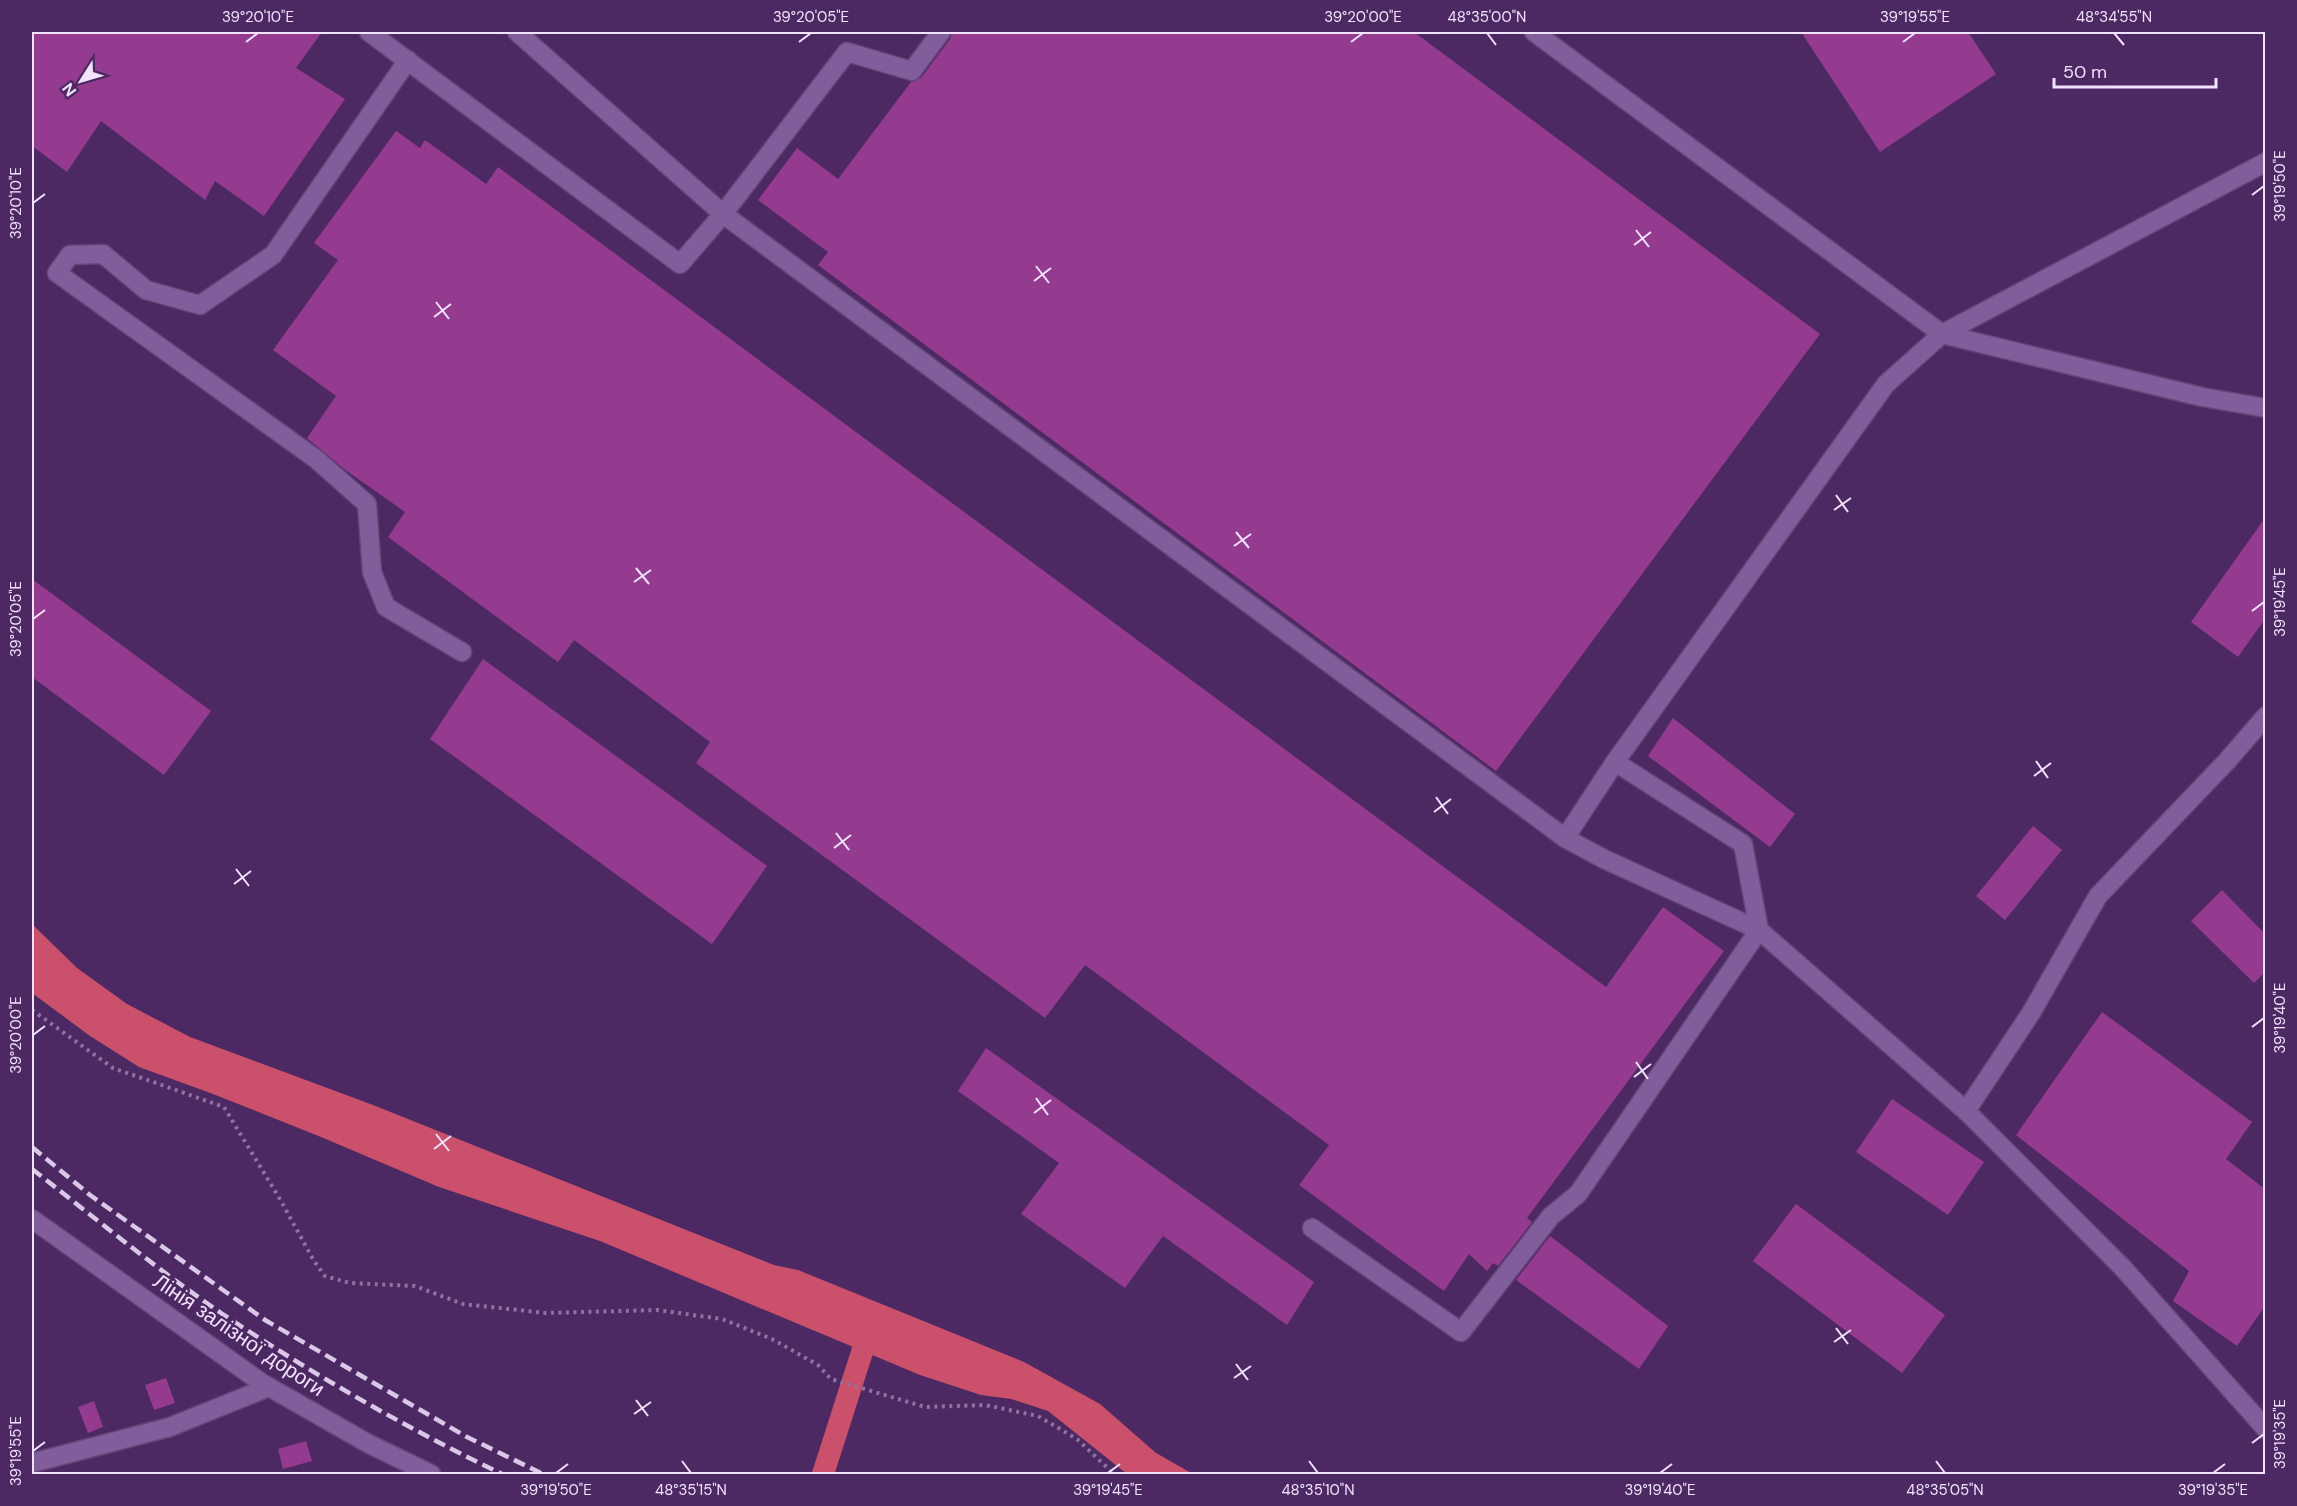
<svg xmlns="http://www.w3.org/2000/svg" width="2297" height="1506" viewBox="0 0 2297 1506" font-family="'DM Sans',sans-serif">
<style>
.water{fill:#cb506b}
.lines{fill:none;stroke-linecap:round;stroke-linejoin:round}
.canal{stroke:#cb506b;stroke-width:22}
.building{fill:#943b8f}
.minor-casing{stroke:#634576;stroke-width:21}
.path{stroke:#8e73a0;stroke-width:4;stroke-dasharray:3 4.5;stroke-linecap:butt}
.minor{stroke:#815e9b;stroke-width:18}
.rail{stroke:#dac8e8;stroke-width:4.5;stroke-dasharray:12 6;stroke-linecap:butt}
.ticks{fill:none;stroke:#f1e2fe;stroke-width:2}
.labels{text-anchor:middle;stroke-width:4.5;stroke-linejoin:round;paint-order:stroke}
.street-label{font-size:21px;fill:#f1e2fe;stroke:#4c2962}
.neatline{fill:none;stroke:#f1e2fe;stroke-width:2}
.ticks-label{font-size:15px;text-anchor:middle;fill:#f1e2fe}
</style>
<rect width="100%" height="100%" fill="#4c2962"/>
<path class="water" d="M32,924L77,968L127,1004L190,1037L373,1105L774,1265L798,1270L1024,1362L1100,1404L1156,1453L1193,1474H1127L1048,1411L1011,1399L981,1395L920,1375L600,1241L439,1187L321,1137L213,1094L139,1067L90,1036L32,993Z"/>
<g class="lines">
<path class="canal" d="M823,1474L872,1321"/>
</g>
<g class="building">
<path d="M32,32H322L296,68L345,99L264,216L215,181L205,200L101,121L67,172L32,146Z"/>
<path d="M952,32H1414L1820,334L1496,771L818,265L828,252L758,200L797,148L838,179L911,82L921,78L950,39Z"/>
<path d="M1801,32H1968L1996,74L1880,152Z"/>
<path d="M396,131L420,148L425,140L486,184L498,167L1606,987L1663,907L1724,951L1527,1218L1532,1222L1498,1266L1493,1263L1487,1271L1469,1254L1444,1291L1299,1185L1329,1145L1085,965L1045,1018L696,763L710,742L574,640L558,662L388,537L405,512L344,469L307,438L336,396L273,350L338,260L314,243Z"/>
<path d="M2265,518V619L2238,657L2191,622Z"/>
<path d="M32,579L211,711L164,775L32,677Z"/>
<path d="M483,659L767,866L712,944L430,739Z"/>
<path d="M1673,718L1795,814L1770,847L1648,756Z"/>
<path d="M2033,826L2062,850L2005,920L1976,896Z"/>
<path d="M2222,890L2265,934V972L2254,983L2191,921Z"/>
<path d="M2102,1012L2252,1122L2226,1159L2265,1189V1306L2237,1346L2173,1301L2189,1271L2016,1135Z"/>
<path d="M986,1048L1314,1282L1287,1325L1163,1236L1125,1288L1021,1214L1059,1163L958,1091Z"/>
<path d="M1892,1099L1984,1162L1948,1215L1856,1152Z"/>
<path d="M1796,1204L1945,1315L1902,1373L1753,1261Z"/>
<path d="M1550,1236L1668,1326L1639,1369L1516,1280Z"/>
<path d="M166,1378L175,1403L154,1410L145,1385Z"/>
<path d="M94,1401L103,1427L88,1433L78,1407Z"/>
<path d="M306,1441L312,1461L283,1469L278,1449Z"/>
</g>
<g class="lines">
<g class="minor-casing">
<g id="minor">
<path d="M369,32L680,264L723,214L847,52L912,71L941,32"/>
<path d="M517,32L723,214L1565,838L1604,859L1759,930L1966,1111L2031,1013L2098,896L2227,761L2266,716"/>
<path d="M1534,32L1942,334L2266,162"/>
<path d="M408,60L273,255L200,305L146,290L103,254L70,255L57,273L316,459L367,504L372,572L386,607L462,652"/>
<path d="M1565,838L1615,762L1886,384L1942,334L2202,397L2266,408"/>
<path d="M1966,1111L2123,1268L2266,1429"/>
<path d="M32,1219L262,1383L369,1444L431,1474"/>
<path d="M1312,1228L1461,1332L1551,1216L1578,1194L1759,930L1743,844L1615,762"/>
<path d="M32,1463L170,1427L269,1387"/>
</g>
</g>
<path class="path" d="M32,1010L113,1068L224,1107L281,1201L314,1261L325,1276L350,1283L415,1286L463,1304L546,1313L657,1310L722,1319L772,1339L818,1365L831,1379L925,1407L985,1405L1038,1416L1077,1439L1114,1474"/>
<use href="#minor" class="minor"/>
<g class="rail">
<path d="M32,1147L90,1195L265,1320L467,1437L543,1474"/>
<path d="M32,1169C94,1217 155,1268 221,1313C311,1373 404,1427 502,1474"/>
</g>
</g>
<path class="ticks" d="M1487,33L1496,45M2114,33L2124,45M246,42L258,33M799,42L811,33M1351,42L1363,33M1903,42L1915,33M2252,195L2264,186M33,203L45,194M1636,230L1649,247M1634,245L1651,232M1036,266L1049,283M1034,281L1051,268M436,302L449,319M434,317L451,304M1836,495L1848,512M1834,510L1851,498M1236,532L1249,548M1234,546L1251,534M636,568L649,584M634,582L651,570M2252,611L2264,602M33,619L45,610M2036,761L2048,778M2034,776L2051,763M1436,797L1448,814M1434,812L1451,799M836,833L849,850M834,848L851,835M236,869L249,886M234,884L251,871M2252,1027L2264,1018M33,1035L45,1026M1636,1062L1648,1079M1634,1077L1651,1064M1036,1098L1048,1115M1034,1113L1051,1100M436,1134L449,1151M434,1149L451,1136M1836,1328L1848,1344M1834,1342L1851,1330M1236,1364L1248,1380M1234,1378L1251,1366M636,1400L648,1416M634,1414L651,1402M2252,1443L2264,1434M33,1451L45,1442M682,1461L691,1473M1309,1461L1318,1473M1936,1461L1945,1473M556,1473L568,1464M1108,1473L1120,1464M1660,1473L1672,1464M2213,1473L2225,1464"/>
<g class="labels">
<g class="street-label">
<text transform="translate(239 1335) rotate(34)" y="7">Лінія залізної дороги</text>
</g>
</g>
<rect width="2297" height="1506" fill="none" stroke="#4c2962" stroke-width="66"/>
<g transform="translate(81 81) rotate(233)" stroke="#4c2962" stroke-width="4.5" paint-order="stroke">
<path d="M0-4.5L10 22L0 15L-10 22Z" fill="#f1e2fe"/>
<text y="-9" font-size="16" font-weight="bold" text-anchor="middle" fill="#f1e2fe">N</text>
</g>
<path d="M2054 78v9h162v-9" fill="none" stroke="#f1e2fe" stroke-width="3"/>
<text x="2063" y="78" font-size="18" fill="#f1e2fe" stroke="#4c2962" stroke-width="4.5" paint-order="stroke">50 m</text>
<rect x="33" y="33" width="2231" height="1440" class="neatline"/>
<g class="ticks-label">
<text x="258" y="22">39°20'10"E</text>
<text x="811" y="22">39°20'05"E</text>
<text x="1363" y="22">39°20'00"E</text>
<text x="1487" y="22">48°35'00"N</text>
<text x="1915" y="22">39°19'55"E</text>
<text x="2114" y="22">48°34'55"N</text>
<text transform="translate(2280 186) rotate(-90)" y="5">39°19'50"E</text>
<text transform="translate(16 203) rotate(-90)" y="5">39°20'10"E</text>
<text transform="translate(2280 602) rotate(-90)" y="5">39°19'45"E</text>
<text transform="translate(16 619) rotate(-90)" y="5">39°20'05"E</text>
<text transform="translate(2280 1018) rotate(-90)" y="5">39°19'40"E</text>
<text transform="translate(16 1035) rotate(-90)" y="5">39°20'00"E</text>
<text transform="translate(2280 1434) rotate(-90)" y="5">39°19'35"E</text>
<text transform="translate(16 1451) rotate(-90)" y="5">39°19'55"E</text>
<text x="556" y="1495">39°19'50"E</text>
<text x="691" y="1495">48°35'15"N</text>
<text x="1108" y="1495">39°19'45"E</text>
<text x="1318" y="1495">48°35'10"N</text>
<text x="1660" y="1495">39°19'40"E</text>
<text x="1945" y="1495">48°35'05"N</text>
<text x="2213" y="1495">39°19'35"E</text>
</g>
</svg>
